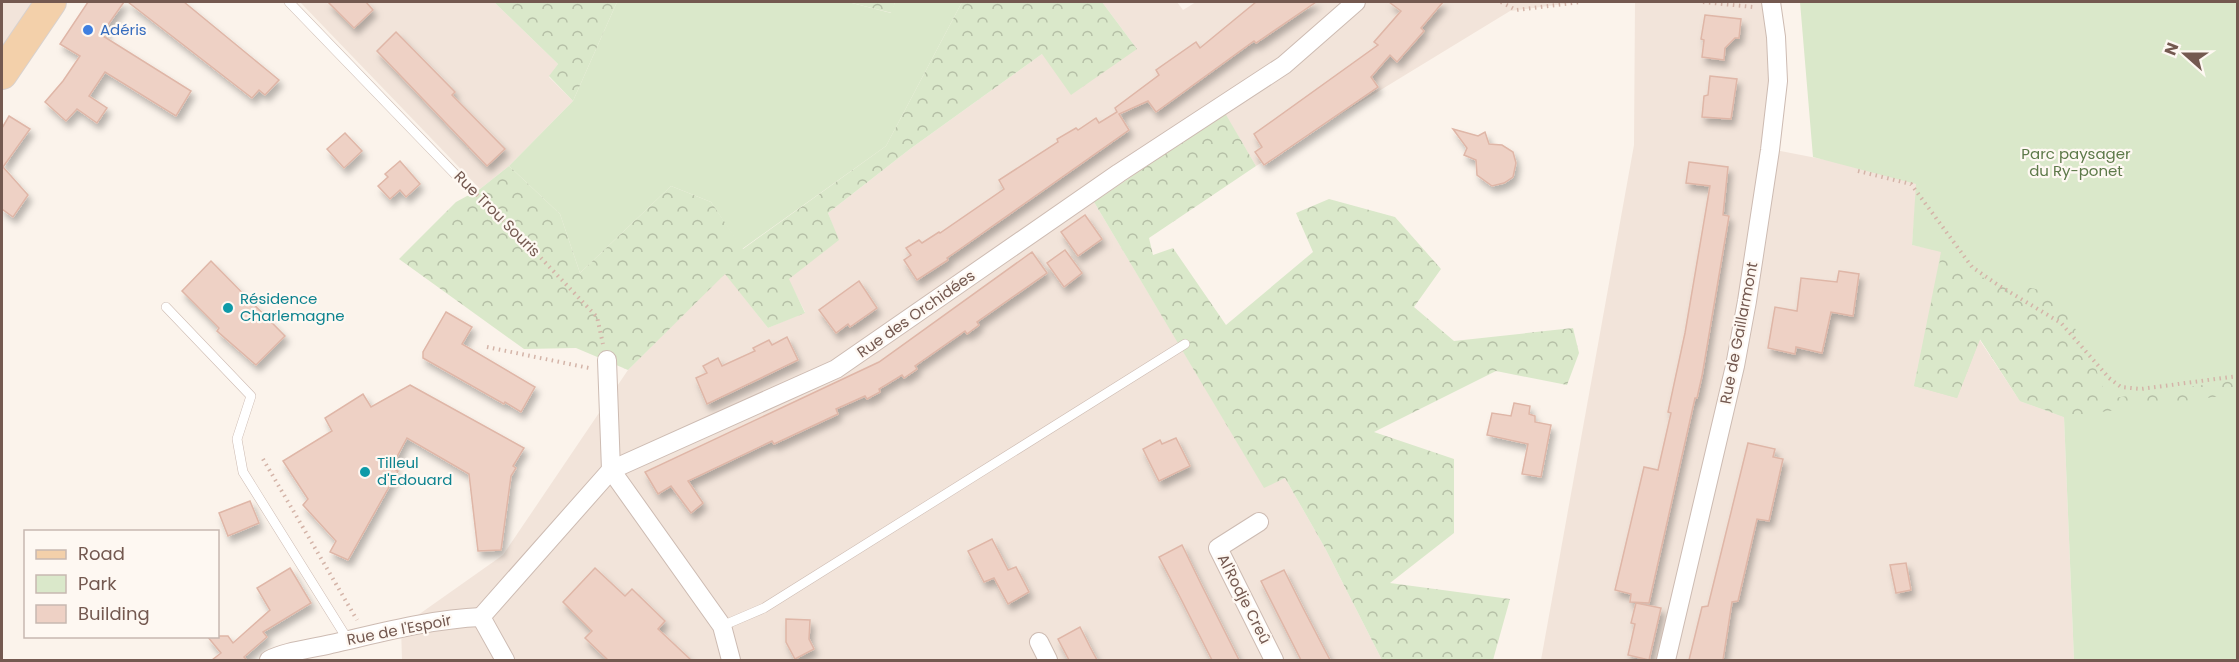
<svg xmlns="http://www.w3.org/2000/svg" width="2239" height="662" viewBox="0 0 2239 662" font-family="Poppins,sans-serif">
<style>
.residential{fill:#f2e4da}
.green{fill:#dae8ca}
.forest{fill:url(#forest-crowns)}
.building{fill:#eed1c5;stroke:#dfb6a7;stroke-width:1.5;filter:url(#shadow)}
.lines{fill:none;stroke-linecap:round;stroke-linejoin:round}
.service-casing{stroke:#cdbbb2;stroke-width:10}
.minor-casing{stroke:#cdbbb2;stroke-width:20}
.primary-casing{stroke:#d8d1ce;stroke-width:32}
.path{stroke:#d4b4a8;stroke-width:4;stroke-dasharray:1.5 4.5;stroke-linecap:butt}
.service{stroke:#fff;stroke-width:9}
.minor{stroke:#fff;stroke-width:18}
.primary{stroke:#f3d0aa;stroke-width:30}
.shop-dot{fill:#3f7fe0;stroke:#fef8f2;stroke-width:2}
.culture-dot{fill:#0f9aa8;stroke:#fef8f2;stroke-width:2}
.labels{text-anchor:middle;stroke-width:4.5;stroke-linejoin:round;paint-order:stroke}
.shop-label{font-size:15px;fill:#366cbe;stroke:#fef8f2;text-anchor:start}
.park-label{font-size:15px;fill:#5d7949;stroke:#fef8f2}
.street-label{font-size:15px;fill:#745950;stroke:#fef8f2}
.culture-label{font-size:15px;fill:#0d838f;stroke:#fef8f2;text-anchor:start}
</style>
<defs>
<pattern id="forest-crowns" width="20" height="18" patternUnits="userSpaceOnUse" patternTransform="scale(1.5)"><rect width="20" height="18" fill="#dae8ca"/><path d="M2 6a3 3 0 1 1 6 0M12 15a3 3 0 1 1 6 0" fill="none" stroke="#b5bfa6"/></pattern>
<filter id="shadow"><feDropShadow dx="3.5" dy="6" stdDeviation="3" flood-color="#0004"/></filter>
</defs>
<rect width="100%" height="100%" fill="#fbf3eb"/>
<g class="residential">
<path d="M2,2H45L2,63Z"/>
<path d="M300,2H494L558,64L549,77L573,101L509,166L480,189Z"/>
<path d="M1102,2H1177L1183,10L1196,2H1579L1510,11L1256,166L1225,114L1094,202L1264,487L1285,478L1325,548L1382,660H402L401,627L503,555L628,370L725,273L768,328L805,312L788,279L838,240L828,213L910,149L1042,54L1137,49Z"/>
<path d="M1635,2H1771L1770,149L1842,163L1917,184L1912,245L1942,251L1914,386L1979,339L2020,401L2064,417L2074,660H1541L1634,145Z"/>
</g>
<g class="green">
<path d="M617,2H848L891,13L895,2H962L886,146L742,249L711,202L671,186L580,273L560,214L509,166L573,101Z"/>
<path d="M1800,2H2237V660H2074L2064,417L2020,401L1980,339L1957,398L1914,386L1941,252L1912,245L1916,184L1813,157Z"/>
</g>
<g class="forest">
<path d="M494,2H617L573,101L549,76L558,64Z"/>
<path d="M848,2H895L892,13Z"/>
<path d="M962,2H1102L1137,49L1071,95L1042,54L910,149L828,213L839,240L789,279L805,313L768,328L725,274L628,370L576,348L524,349L399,259L456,202L480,189L509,166L560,214L580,273L671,186L711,202L743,249L886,146Z"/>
<path d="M1225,113L1256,166L1149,238L1153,255L1173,248L1226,325L1313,252L1296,213L1329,199L1395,217L1441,269L1414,307L1454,341L1573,328L1579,353L1567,385L1496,371L1374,432L1454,459V533L1390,583L1510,599L1493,660H1382L1325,548L1285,478L1264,488L1094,202Z"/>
<path d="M1942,251L1960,255L1971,275L2054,293L2091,355L2107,399L2237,380V394L2064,417L2020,401L1980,339L1957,398L1914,386Z"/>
</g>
<g class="building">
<path d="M88,2H124L105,29L107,31L103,36L191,91L176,116L105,72L89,96L107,108L97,123L77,109L66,121L45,102L63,81L80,56L60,44Z"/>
<path d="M128,2H184L279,80L265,95L259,90L252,98Z"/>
<path d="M328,2H366L373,10L354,28Z"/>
<path d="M1256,2H1316L1256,43L1254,41L1156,112L1148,101L1119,114L1129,130L960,249L947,258L948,260L917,280L904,260L911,255L906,248L919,240L922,243L939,232L940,233L1004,189L999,180L1058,142L1057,139L1076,128L1078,130L1096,118L1099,123L1117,112L1115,108L1159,75L1156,70L1196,42L1200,48Z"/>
<path d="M1389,2H1443L1421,28L1424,31L1397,62L1390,55L1371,77L1378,87L1264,165L1255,152L1262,147L1254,134L1378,45L1374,42L1401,11Z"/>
<path d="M1705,15L1741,19L1739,38H1735L1725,48L1724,60L1702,57L1704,40L1701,39Z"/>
<path d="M396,32L455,92L452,95L505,149L487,166L377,51Z"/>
<path d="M1710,76L1737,79L1731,119L1702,117L1704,96L1708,95Z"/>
<path d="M9,116L30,129L3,167L28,195L13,217L2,209V128Z"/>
<path d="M1453,129L1478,136L1485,132L1489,144L1502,145L1513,152L1516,163L1513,177L1504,183L1492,186L1477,175L1476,160L1464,155L1467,148Z"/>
<path d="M345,133L362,151L344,168L327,149Z"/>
<path d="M400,161L420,184L406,197L400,190L390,199L378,186L388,177L385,174Z"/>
<path d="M1689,162L1728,167L1723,215L1729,216L1702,376L1697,398H1695L1649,603L1630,602L1631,594L1615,590L1644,467L1658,470L1671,413L1668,412L1685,333L1710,186L1686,183Z"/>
<path d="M1085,215L1102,239L1078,256L1061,232Z"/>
<path d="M1065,250L1082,273L1064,287L1047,263Z"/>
<path d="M1032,252L1047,273L977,322L979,325L967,334L965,331L915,366L917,369L904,378L902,375L879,389L880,392L867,399L865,396L836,409L838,414L774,444L772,441L688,481L703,503L691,513L671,486L658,494L645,472L879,362Z"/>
<path d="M211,261L285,336L256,365L217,331L219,328L182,291Z"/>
<path d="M1839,271L1859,274L1853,316L1831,312L1822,353L1796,347L1795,354L1768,348L1775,307L1797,311L1801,278L1837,282Z"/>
<path d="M859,281L877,308L850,327L848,324L836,333L819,310Z"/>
<path d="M446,312L472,327L462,344L535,387L521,412L505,402L504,404L423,358V352Z"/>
<path d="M787,337L798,360L707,404L696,378L707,373L703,366L718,358L722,366L755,351L753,348L769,340L772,345Z"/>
<path d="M410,385L524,448L513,466L516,468L511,476L501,550L478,551L469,474L407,438L391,468L398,471L348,560L330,552L336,541L303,505L308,499L283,461L332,431L325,418L363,394L371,407Z"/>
<path d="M1514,403L1530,406L1529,414L1535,416V422L1551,425L1541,477L1522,474L1528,444L1487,435L1492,413L1511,416Z"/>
<path d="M1176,438L1190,466L1159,481L1143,449L1160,440L1162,444Z"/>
<path d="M1748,443L1775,449L1773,457L1783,459L1769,521L1757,519L1738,601L1732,602L1723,660H1689L1702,607L1708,606Z"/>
<path d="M250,501L259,523L228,536L219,513Z"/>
<path d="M992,539L1008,570L1016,567L1029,592L1008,604L994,578L984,582L968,551Z"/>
<path d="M1182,545L1201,584L1239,660H1212L1179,595L1159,557Z"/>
<path d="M1906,563L1911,590L1896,593L1890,565Z"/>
<path d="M290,568L311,603L263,632L267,637L244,657L247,660H212L221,653L207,636H228L233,643L270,610L257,588Z"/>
<path d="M595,568L625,596L632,589L665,621L658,629L691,660H608L585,638L592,631L563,602Z"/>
<path d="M1284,570L1303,608L1330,660H1301L1261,581Z"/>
<path d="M1636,603L1661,608L1649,660L1628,655L1635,624L1631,623Z"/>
<path d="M786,619L810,620L809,639L814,649L795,659L786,642Z"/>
<path d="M1080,627L1090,647L1097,660H1069L1058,639Z"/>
</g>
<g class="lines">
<g class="service-casing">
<g id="service">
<path d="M289,2L455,174"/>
<path d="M166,307L251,396L237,439L243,472L348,640"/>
<path d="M722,626L764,608L1185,344"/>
</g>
</g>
<g class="minor-casing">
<g id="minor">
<path d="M607,360L611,470L722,626L731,660"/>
<path d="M1259,522L1218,548L1274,660"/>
<path d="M481,617L611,470L836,369L1119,173L1284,65L1356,2"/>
<path d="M481,617L505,660"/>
<path d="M1039,642L1048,660"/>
<path d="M269,660C286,651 311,649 331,644C380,633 431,619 481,617"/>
<path d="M1666,660L1735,366L1747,301L1770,150L1778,81L1776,37L1771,2"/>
</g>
</g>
<g class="primary-casing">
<path id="primary" d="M2,74L51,2"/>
</g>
<g class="path">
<path d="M1501,2L1516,10L1581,2"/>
<path d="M1703,2L1753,7"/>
<path d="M1858,171L1911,184L1972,267L1998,285L2061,323L2109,378L2121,387L2141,389L2238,376"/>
<path d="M464,182L540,257L597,317L603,344"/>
<path d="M487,347L589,368"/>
<path d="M263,459L357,620"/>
</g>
<use href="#service" class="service"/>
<use href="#minor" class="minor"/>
<use href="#primary" class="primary"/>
</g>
<circle class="shop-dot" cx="88" cy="30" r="6"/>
<g class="culture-dot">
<circle cx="228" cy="308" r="6"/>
<circle cx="365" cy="472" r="6"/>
</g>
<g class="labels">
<g class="shop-label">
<text x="100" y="35">Adéris</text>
</g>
<g class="park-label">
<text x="2076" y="159">Parc paysager<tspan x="2076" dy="17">du Ry-ponet</tspan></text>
</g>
<g class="street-label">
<text transform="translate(497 214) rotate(45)" y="5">Rue Trou Souris</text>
<text transform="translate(916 314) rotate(-35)" y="5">Rue des Orchidées</text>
<text transform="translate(1739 333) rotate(-79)" y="5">Rue de Gaillarmont</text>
<text transform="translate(1244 599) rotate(63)" y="5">Al'Rodje Creû</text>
<text transform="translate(399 630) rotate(-11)" y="5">Rue de l'Espoir</text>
</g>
<g class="culture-label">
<text x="240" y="304">Résidence<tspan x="240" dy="17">Charlemagne</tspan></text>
<text x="377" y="468">Tilleul<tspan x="377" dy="17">d'Edouard</tspan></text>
</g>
</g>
<rect width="2239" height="662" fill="none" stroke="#745950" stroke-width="6"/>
<rect x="24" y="530" width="195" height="108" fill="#fef8f2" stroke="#c7b8b1" stroke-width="1.5"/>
<rect x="36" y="550" width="30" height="9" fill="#f3d0aa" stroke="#c7b8b1" stroke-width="1.5"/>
<text x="78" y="560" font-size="18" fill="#745950">Road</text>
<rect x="36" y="575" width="30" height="18" fill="#dae8ca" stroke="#c7b8b1" stroke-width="1.5"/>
<text x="78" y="590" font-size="18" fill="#745950">Park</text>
<rect x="36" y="605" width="30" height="18" fill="#eed1c5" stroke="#c7b8b1" stroke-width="1.5"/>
<text x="78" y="620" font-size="18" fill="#745950">Building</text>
<g transform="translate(2185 54) rotate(291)" stroke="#fef8f2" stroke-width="4.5" paint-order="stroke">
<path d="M0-4.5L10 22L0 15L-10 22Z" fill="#745950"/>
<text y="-9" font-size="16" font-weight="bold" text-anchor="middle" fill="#745950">N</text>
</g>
</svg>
